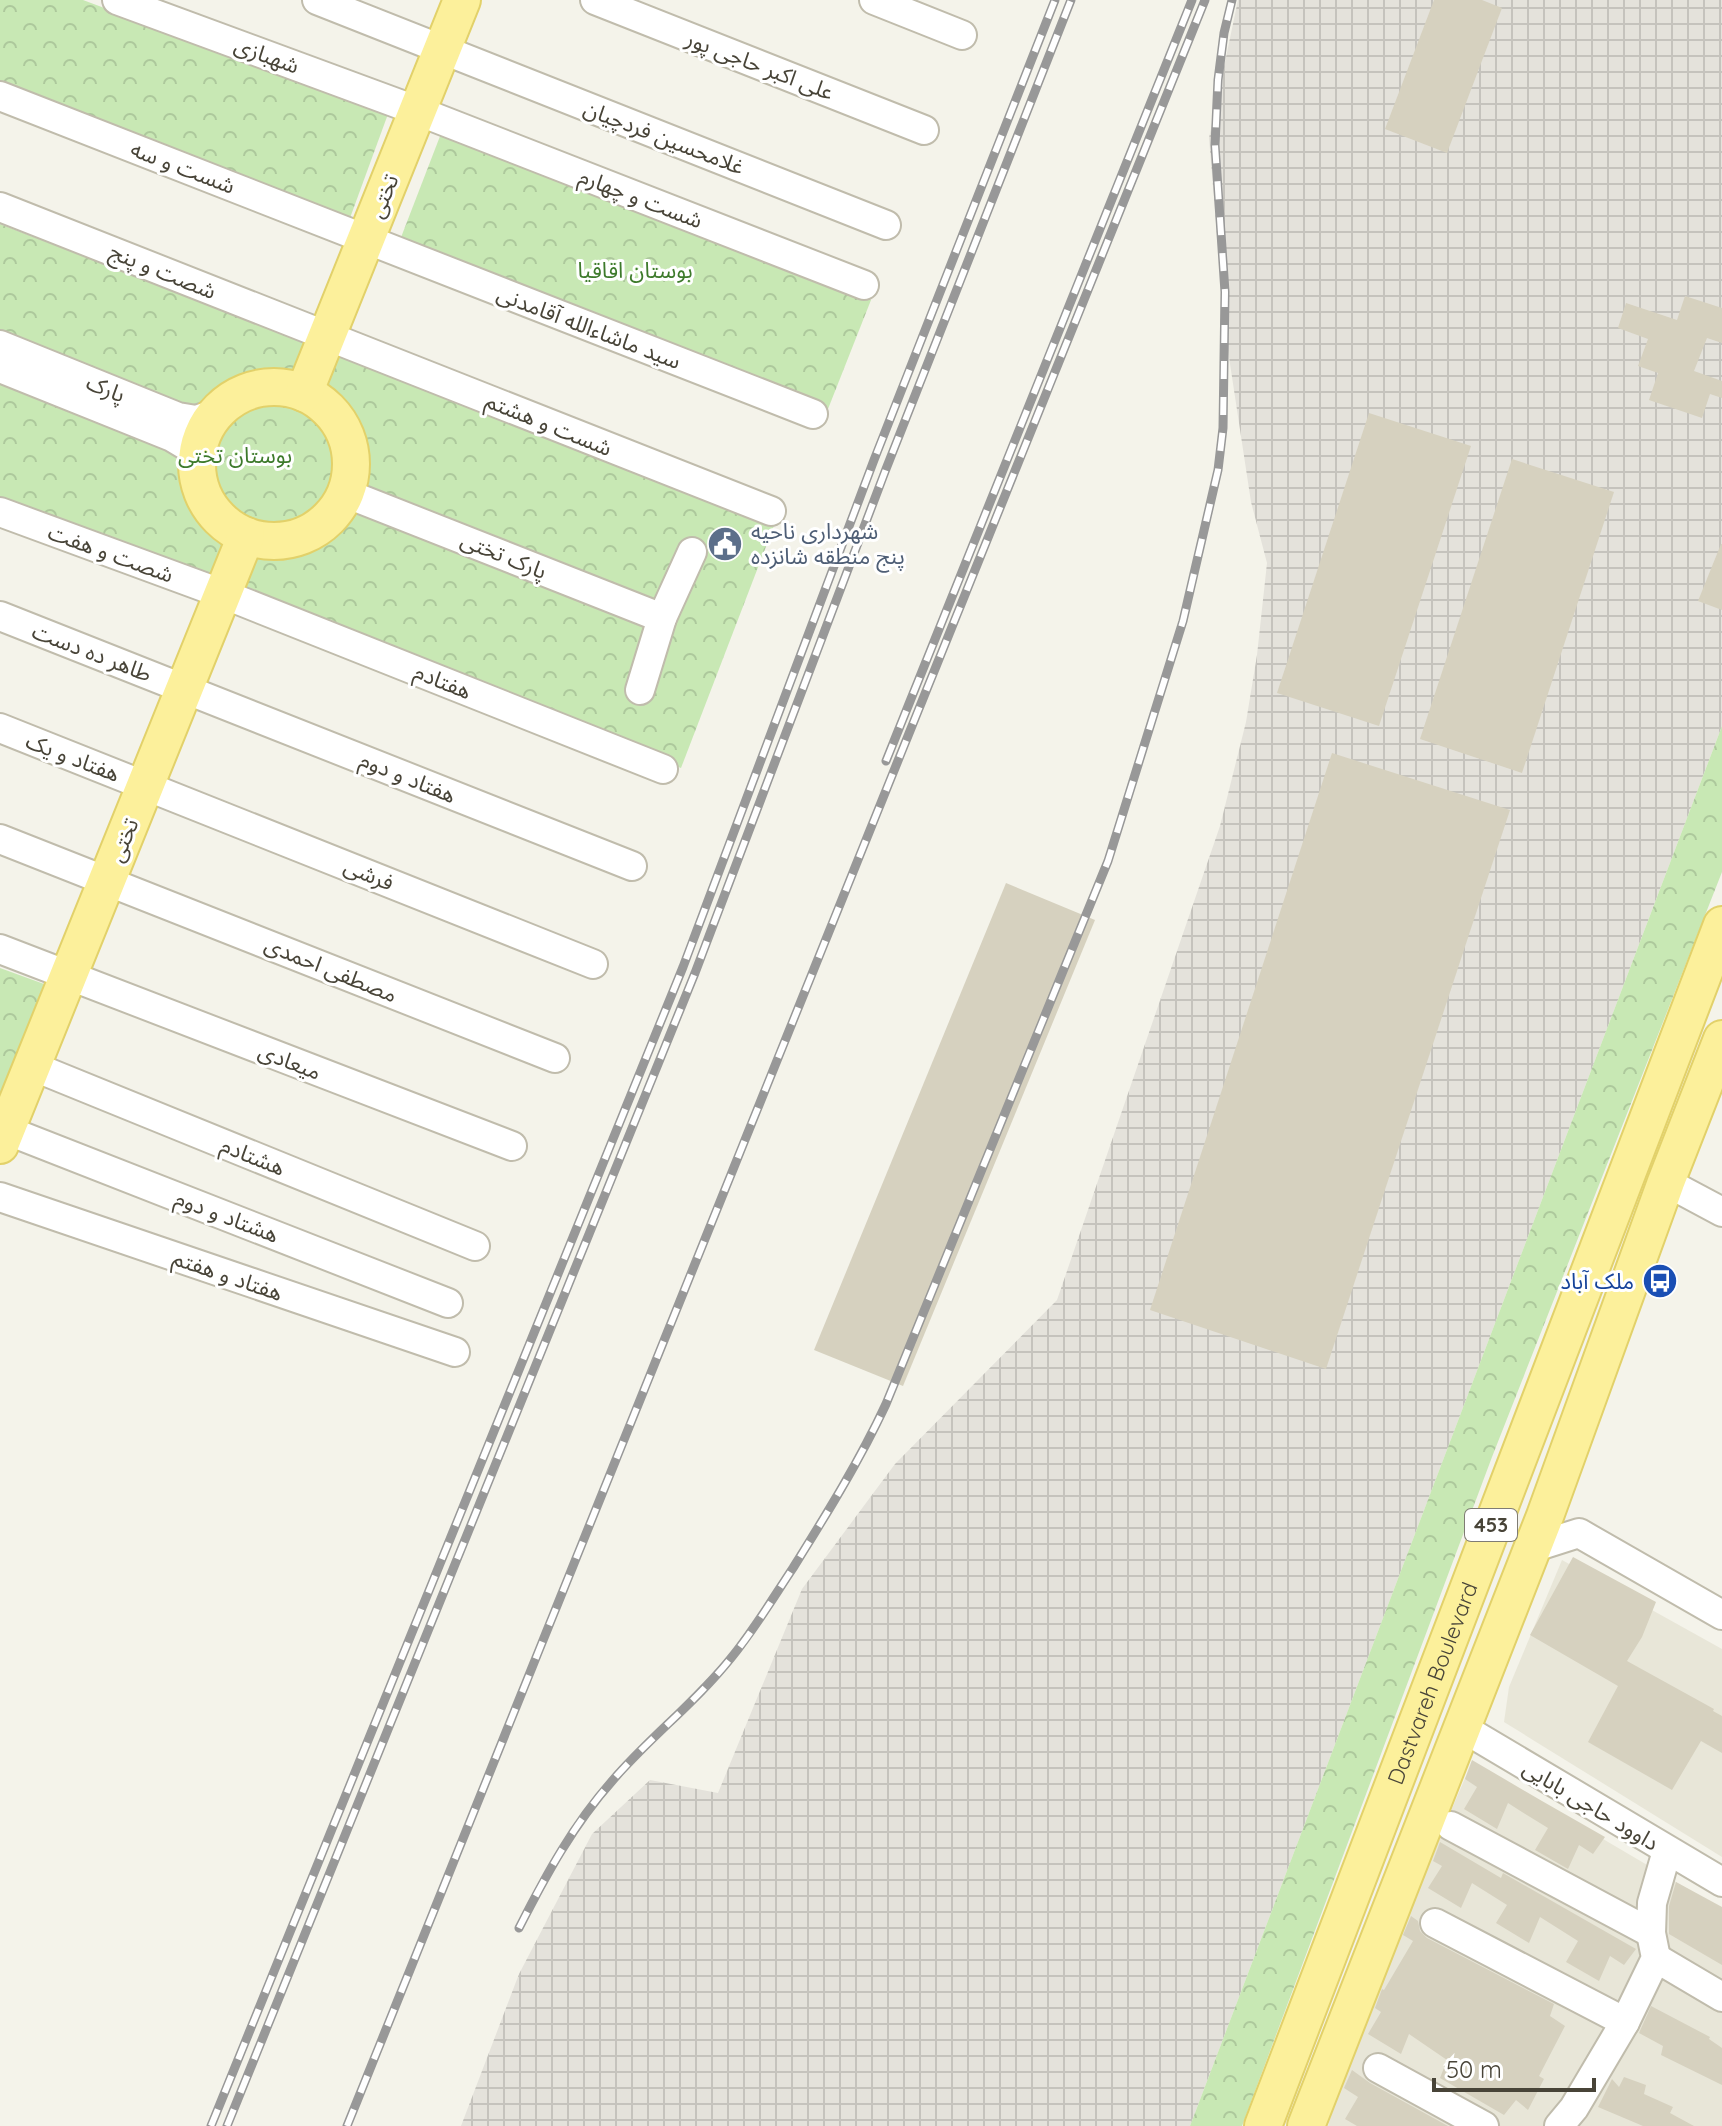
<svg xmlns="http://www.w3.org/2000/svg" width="1722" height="2126" viewBox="0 0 1722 2126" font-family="Quicksand,'Noto Sans Arabic',sans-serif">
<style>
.residential{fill:#e8e6d8}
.industrial{fill:url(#industrial-grid)}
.park{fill:url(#park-crowns)}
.building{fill:#d6d1bf}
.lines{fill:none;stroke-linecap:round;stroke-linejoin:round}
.minor-casing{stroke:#c0bcac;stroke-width:32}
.major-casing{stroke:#e2d16a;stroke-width:40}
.minor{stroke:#fff;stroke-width:28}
.major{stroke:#fcf09b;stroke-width:36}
.rail-casing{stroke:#989898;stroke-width:9}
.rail{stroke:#fff;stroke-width:6;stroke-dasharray:18;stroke-linecap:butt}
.labels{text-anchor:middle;stroke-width:6;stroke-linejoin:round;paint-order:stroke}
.shield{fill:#fff;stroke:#7f7c74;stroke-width:2}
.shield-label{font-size:20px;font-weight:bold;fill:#484438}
.street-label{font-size:22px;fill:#484438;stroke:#fff}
.park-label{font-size:22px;fill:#3d7a2b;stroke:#fff}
.service-label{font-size:22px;fill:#4e5e75;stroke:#fff;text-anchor:start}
.transit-label{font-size:22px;fill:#164399;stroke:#fff;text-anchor:end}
</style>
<defs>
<pattern id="industrial-grid" width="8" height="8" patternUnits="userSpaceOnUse" patternTransform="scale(2)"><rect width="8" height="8" fill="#e4e2db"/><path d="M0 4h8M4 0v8" fill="none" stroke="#c5c3bd"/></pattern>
<pattern id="park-crowns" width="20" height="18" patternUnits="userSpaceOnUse" patternTransform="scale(2)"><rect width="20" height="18" fill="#c8e8b4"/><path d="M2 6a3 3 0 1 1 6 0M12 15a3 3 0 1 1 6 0" fill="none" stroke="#adc89c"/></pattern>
</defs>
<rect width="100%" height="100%" fill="#f4f3ea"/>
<g class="residential">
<path d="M1562,1560L1722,1649V1857L1504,1722L1509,1687Z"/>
<path d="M1472,1762L1722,1909V2126H1328L1348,2050Z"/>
</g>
<path class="industrial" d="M1238,0H1722V726L1190,2126H461L519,1974L592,1834L650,1780L718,1793L802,1589L895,1464L1057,1300L1220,826L1246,722L1257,655L1267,563L1251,502L1225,331L1209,138Z"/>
<g class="park">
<path d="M0,0H83L388,114L350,218L0,87Z"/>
<path d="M442,131L871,300L828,409L400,240Z"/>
<path d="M0,224L775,523L681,768L0,505Z"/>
<path d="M1722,726V872L1492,1457L1242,2126H1190Z"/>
<path d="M0,968L44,984L0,1095Z"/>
</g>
<g class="building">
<path d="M1434,0H1482L1502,8L1447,153L1385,129Z"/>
<path d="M1685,296L1722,308V343L1707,338L1694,371L1722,381V398L1710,394L1702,418L1649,400L1658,373L1638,366L1648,339L1618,328L1626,303L1677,320Z"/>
<path d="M1369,413L1471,446L1379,726L1277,693Z"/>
<path d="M1512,459L1614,492L1522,773L1420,739Z"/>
<path d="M1721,544H1722V610L1698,601Z"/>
<path d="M1332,753L1510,810L1326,1369L1150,1310Z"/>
<path d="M1006,883L1095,920L903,1386L814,1350Z"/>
<path d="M1573,1557L1656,1602L1642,1637L1627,1661L1714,1709L1713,1711L1722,1716V1753L1701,1741L1672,1790L1588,1742L1618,1686L1530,1635Z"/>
<path d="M1472,1760L1542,1801L1605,1837L1593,1854L1579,1845L1568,1869L1535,1850L1548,1828L1522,1812L1508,1803L1497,1829L1464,1809L1477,1787L1465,1779Z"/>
<path d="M1440,1842L1501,1878L1503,1873L1636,1949L1624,1965L1610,1956L1599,1981L1566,1962L1578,1941L1540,1917L1529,1943L1496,1923L1507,1905L1472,1883L1461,1908L1428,1888L1442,1866L1433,1861Z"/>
<path d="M1676,1882L1722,1907V1965L1669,1934V1906Z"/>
<path d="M1411,1916L1418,1921L1420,1931L1427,1938L1554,2004L1550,2016L1565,2026L1539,2076L1544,2079L1528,2110L1516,2100L1504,2115L1440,2078L1447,2060L1409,2034L1401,2054L1368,2034L1381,2012L1375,2008L1382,1989L1384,1990L1413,1941L1403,1935Z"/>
<path d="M1651,2006L1710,2037L1709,2039L1722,2048V2085L1661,2055L1663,2046L1639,2033Z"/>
<path d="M1352,2070L1370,2083L1448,2126H1357L1345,2119L1358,2097L1344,2088Z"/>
<path d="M1624,2077L1646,2085L1644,2094L1673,2107L1670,2113L1694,2126H1643L1598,2107L1612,2079L1619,2087Z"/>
</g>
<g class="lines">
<g class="minor-casing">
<g id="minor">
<path d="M117,0L418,111L864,285"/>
<path d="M317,0L886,225"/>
<path d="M595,0L924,130"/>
<path d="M874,0L962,35"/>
<path d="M0,96L813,414"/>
<path d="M0,207L771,511"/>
<path d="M0,345L178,417L196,420L214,414"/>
<path d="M0,368L172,437L187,446L197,458"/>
<path d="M345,493L662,618"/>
<path d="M0,512L223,594L663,769"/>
<path d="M0,616L632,866"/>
<path d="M640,690L662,618L692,552"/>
<path d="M0,728L593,964"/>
<path d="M0,839L555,1058"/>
<path d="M0,949L512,1146"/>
<path d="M32,1066L475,1246"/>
<path d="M6,1130L448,1303"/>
<path d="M1666,1182L1722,1212"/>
<path d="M0,1197L455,1352"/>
<path d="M1532,1548L1579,1533L1722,1615"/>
<path d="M1461,1727L1722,1882"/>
<path d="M1451,1826L1651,1933"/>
<path d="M1435,1923L1625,2022"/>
<path d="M1656,1958L1722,1997"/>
<path d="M1378,2068L1484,2126"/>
<path d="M1559,2126L1574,2108L1625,2022L1656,1958L1651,1933L1652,1903L1667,1851"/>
</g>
</g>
<g class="major-casing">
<g id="major">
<circle cx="274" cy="464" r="77"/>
<path d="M304,393L462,0"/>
<path d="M0,1145L246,536"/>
<path id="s1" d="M1263,2126L1722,925"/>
<path d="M1306,2126L1545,1516L1666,1182L1722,1039"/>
</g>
</g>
<use href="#minor" class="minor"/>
<use href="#major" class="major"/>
<g class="rail-casing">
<g id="rail">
<path d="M886,761L1192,0"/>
<path d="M519,1928C546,1875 573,1825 613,1780C650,1737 696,1702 731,1658C754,1630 773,1598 793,1568C826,1515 859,1462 886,1404L1108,861L1183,621L1218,470L1223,428L1225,292L1215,145L1218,80L1224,33L1232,0"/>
<path d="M211,2126L683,967L874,460L1055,0"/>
<path d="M227,2126L695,973L886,469L1071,0"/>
<path d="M347,2126L1205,0"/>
</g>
</g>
<use href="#rail" class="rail"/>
</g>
<defs>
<g id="civic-disc" transform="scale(1.8)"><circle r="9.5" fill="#5c6f8a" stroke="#fff"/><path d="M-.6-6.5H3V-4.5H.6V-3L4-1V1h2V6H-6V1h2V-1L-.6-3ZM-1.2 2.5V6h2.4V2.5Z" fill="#fff"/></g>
<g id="bus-disc" transform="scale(1.8)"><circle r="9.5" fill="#1a4fb4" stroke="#fff"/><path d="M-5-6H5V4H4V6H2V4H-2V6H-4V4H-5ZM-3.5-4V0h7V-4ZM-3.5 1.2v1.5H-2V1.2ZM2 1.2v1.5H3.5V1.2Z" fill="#fff"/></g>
</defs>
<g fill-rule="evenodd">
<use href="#civic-disc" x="725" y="544"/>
<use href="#bus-disc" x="1660" y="1281"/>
</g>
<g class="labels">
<rect class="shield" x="1465" y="1509" width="52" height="32" rx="6"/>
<g class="shield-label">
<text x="1491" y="1532">453</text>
</g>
<g class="street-label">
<text transform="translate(267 55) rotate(20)" y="8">شهبازی</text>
<text transform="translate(760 65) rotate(21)" y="8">علی اکبر حاجی پور</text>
<text transform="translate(664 137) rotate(21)" y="8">غلامحسین فردچیان</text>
<text transform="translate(183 167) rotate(21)" y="8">شست و سه</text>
<text transform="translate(383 196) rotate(-68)" y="8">تختی</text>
<text transform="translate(641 198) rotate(21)" y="8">شست و چهارم</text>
<text transform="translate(163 271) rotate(22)" y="8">شصت و پنج</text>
<text transform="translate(589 327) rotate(21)" y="8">سید ماشاءالله آقامدنی</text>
<text transform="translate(106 388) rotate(22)" y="8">پارک</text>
<text transform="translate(549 424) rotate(22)" y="8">شست و هشتم</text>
<text transform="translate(111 553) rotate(20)" y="8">شصت و هفت</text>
<text transform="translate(504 555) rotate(22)" y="8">پارک تختی</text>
<text transform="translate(92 652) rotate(21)" y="8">طاهر ده دست</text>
<text transform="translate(443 681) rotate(22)" y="8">هفتادم</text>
<text transform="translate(73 757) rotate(21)" y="8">هفتاد و یک</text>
<text transform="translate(408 777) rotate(22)" y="8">هفتاد و دوم</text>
<text transform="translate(123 840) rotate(-68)" y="8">تختی</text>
<text transform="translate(369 874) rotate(22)" y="8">فرشی</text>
<text transform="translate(331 969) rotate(22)" y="8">مصطفی احمدی</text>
<text transform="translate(290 1061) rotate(21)" y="8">میعادی</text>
<text transform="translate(253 1156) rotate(22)" y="8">هشتادم</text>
<text transform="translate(227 1216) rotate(21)" y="8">هشتاد و دوم</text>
<text transform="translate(228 1275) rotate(19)" y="8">هفتاد و هفتم</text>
<text dy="8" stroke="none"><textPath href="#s1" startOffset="474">Dastvareh Boulevard</textPath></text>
<text transform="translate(1591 1805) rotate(31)" y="8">داوود حاجی بابایی</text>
</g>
<g class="park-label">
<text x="635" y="278">بوستان اقاقیا</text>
<text x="235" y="463">بوستان تختی</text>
</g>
<g class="service-label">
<text x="751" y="539">شهرداری ناحیه<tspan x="751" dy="25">پنج منطقه شانزده</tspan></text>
</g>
<g class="transit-label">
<text x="1634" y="1289">ملک آباد</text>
</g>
</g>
<path d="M1434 2078v12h160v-12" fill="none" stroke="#484438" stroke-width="4"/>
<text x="1446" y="2078" font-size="24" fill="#484438" stroke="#ffffff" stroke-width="6" paint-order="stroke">50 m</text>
</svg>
